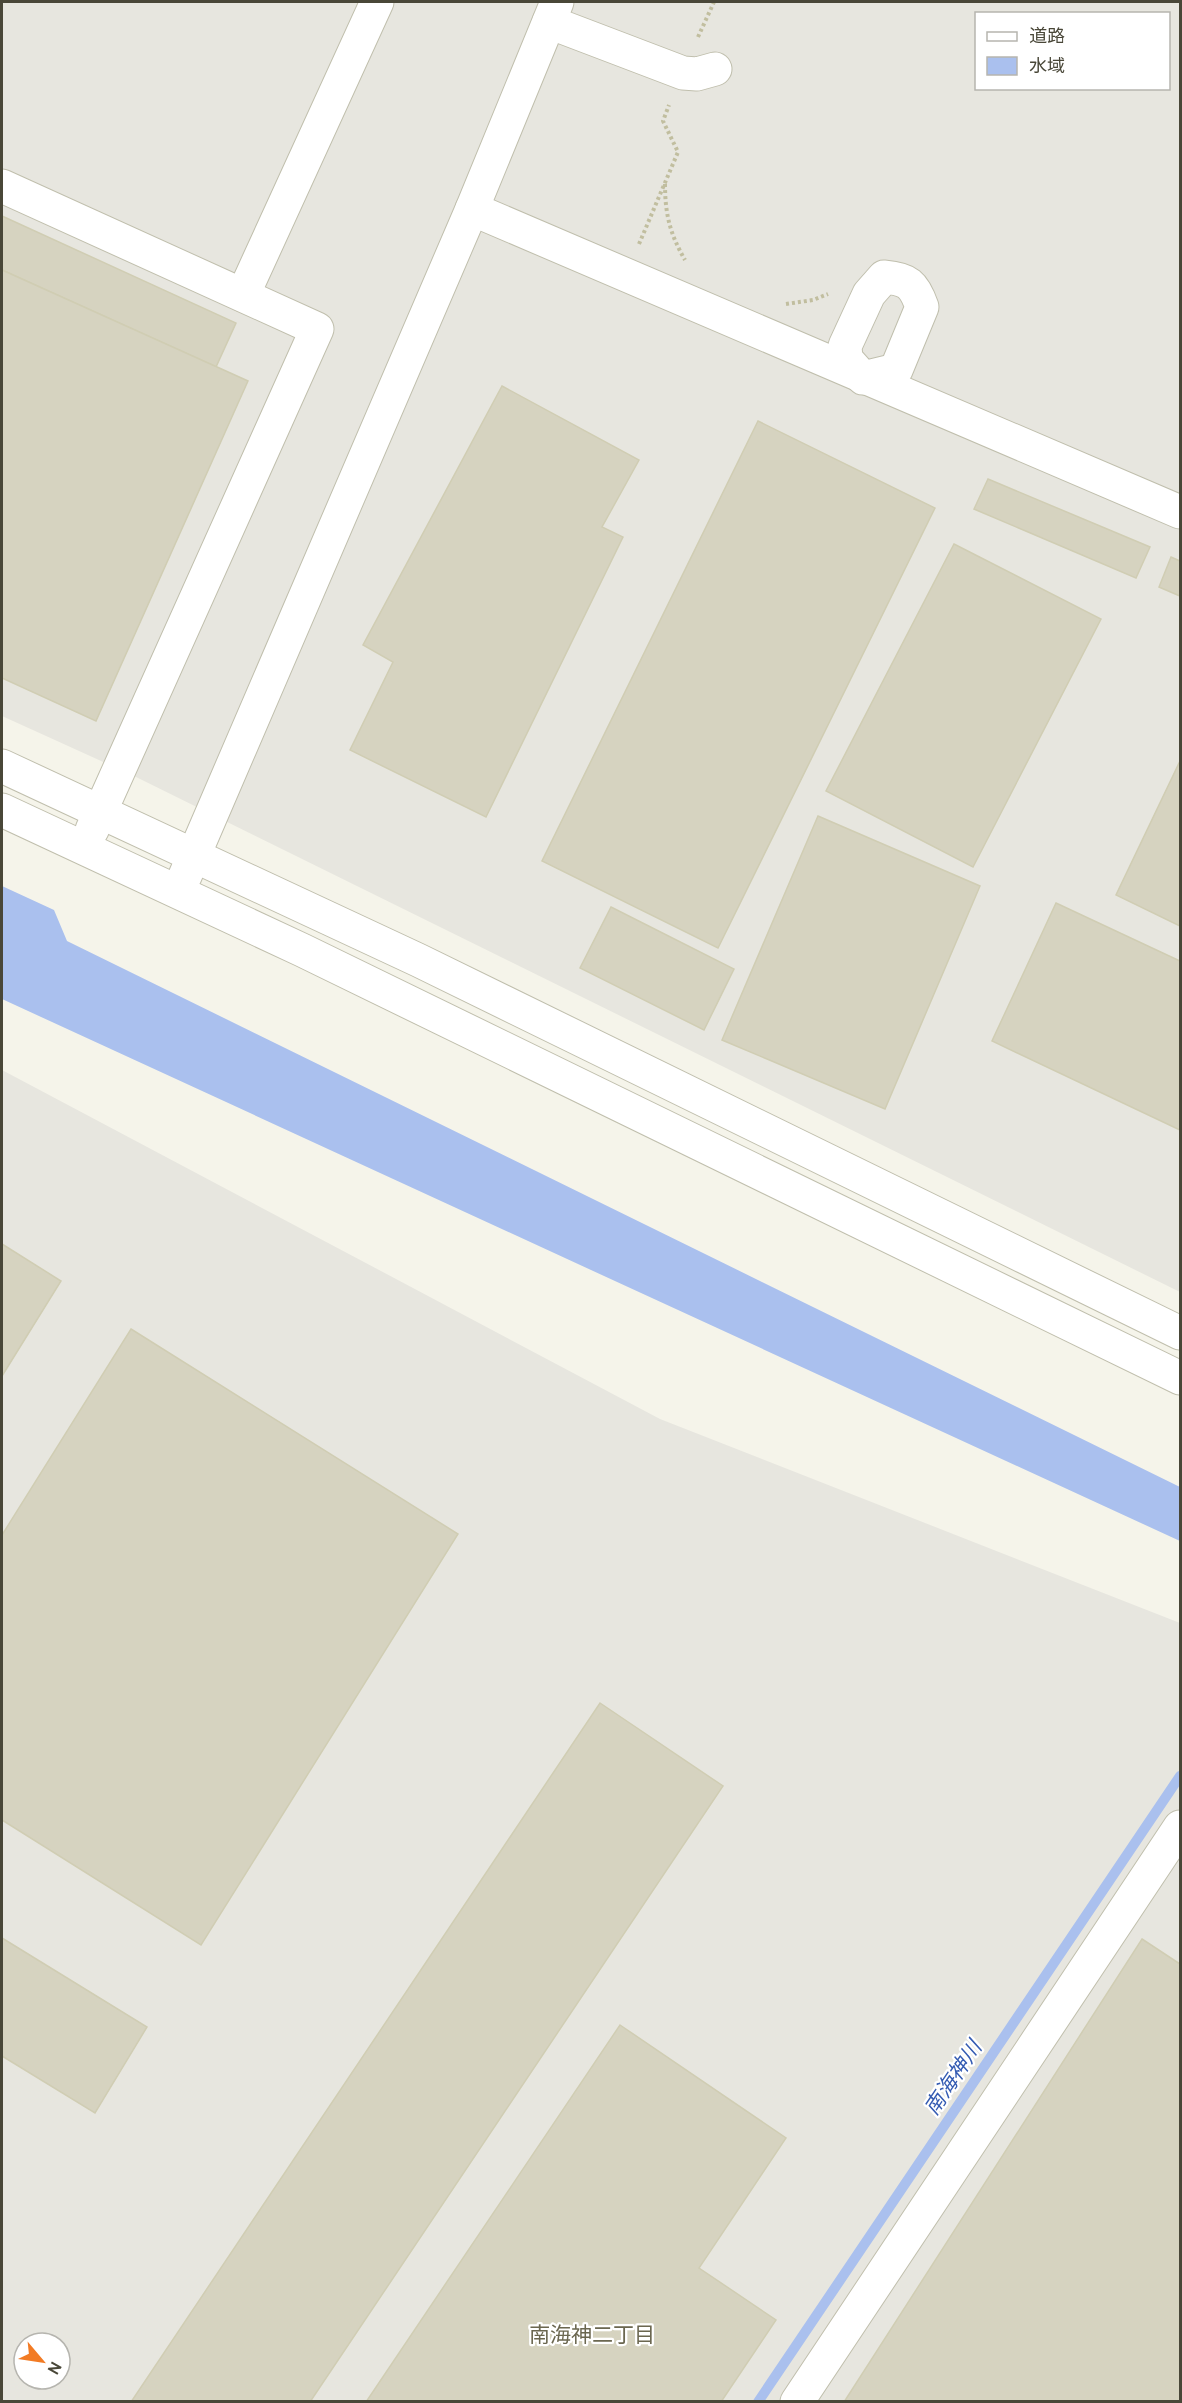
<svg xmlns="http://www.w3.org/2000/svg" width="1182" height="2403" viewBox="0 0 1182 2403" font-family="Cabin,'Noto Sans JP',sans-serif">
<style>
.industrial{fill:#e7e6df;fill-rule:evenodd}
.water{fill:#aac0ee}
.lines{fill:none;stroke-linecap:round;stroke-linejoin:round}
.stream{stroke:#aac0ee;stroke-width:10}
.building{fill:#d6d3c0;stroke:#d0cdb3;stroke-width:1.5}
.minor-casing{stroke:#c0bfad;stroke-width:35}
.path{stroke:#c1be9f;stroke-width:4;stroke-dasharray:3 3;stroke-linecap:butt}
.minor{stroke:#fff;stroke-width:33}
.labels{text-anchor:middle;stroke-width:4.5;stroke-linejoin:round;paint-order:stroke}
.water-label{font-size:21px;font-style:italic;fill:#345bb2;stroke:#fff}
.neighbourhood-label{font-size:21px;fill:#6b6750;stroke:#fff}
</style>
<rect width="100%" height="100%" fill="#f5f4ea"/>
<g class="industrial">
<path d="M2,2H1180V1292L132,775L2,716ZM976,14H1168V88H976Z"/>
<path d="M2,1070L660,1419L1180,1623V2401H2ZM24,2343H60V2379H24Z"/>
</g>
<path class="water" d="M2,886L54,910L67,941L1180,1487V1541L2,999Z"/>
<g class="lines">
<path class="stream" d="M758,2402L1180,1776"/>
</g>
<g class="building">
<path d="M2,216L236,323L216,367L2,270Z"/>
<path d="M2,270L248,381L96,721L2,678Z"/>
<path d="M502,386L639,460L602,527L623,537L486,817L350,750L393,662L363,645Z"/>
<path d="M758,421L935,508L718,948L542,861Z"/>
<path d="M988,479L1150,547L1136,578L974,509Z"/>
<path d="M954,544L1101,619L973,867L826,791Z"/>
<path d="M1171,557L1180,561V596L1159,587Z"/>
<path d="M1180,761V926L1116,895Z"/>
<path d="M818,816L980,886L885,1109L722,1040Z"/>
<path d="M1056,903L1180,961V1130L992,1041Z"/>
<path d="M611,907L734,969L704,1030L580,968Z"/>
<path d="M2,1244L61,1281L2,1376Z"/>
<path d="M131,1329L458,1534L201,1945L2,1820V1535Z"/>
<path d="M600,1703L723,1786L310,2402H131Z"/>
<path d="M2,1938L147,2027L95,2113L2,2056Z"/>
<path d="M1142,1939L1180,1964V2402H844Z"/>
<path d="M620,2025L786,2138L699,2268L776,2320L721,2402H366Z"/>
</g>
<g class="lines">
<g class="minor-casing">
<g id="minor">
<path d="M549,22L683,73L697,74L715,69"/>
<path d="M2,186L317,329L92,830"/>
<path d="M472,209L1180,512"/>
<path d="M884,277C908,279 914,284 922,307L896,370L863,378L846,359L845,346L869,294Z"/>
<path d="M243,295L377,2"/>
<path d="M2,766L418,960L1180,1333"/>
<path d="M2,810L302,950L1180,1378"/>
<path d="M185,876L472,209L557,2"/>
<path d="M797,2402L1180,1827"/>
</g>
</g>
<g class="path">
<path d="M698,37L714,2"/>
<path d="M665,184C665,214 670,234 685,260"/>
<path d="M639,244L678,152L663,121L669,105"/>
<path d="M786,304L813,300L828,294"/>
</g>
<use href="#minor" class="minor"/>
</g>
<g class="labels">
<g class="water-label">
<text transform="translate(953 2078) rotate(-56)" y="7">南海神川</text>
</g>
<g class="neighbourhood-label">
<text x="592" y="2342">南海神二丁目</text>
</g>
</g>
<rect width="1182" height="2403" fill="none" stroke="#494738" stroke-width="6"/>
<rect x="975" y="12" width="195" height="78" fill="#ffffff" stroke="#b6b5af" stroke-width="1.5"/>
<rect x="987" y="32" width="30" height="9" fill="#ffffff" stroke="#b6b5af" stroke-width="1.5"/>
<text x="1029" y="42" font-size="18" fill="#494738">道路</text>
<rect x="987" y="57" width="30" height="18" fill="#aac0ee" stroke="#b6b5af" stroke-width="1.5"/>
<text x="1029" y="72" font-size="18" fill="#494738">水域</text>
<g transform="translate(42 2361) rotate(119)"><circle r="28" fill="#ffffff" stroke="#b6b5af" stroke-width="1.5"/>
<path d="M0-4.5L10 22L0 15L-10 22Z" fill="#f27b24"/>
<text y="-9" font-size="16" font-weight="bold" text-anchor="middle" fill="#494738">N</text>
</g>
</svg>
